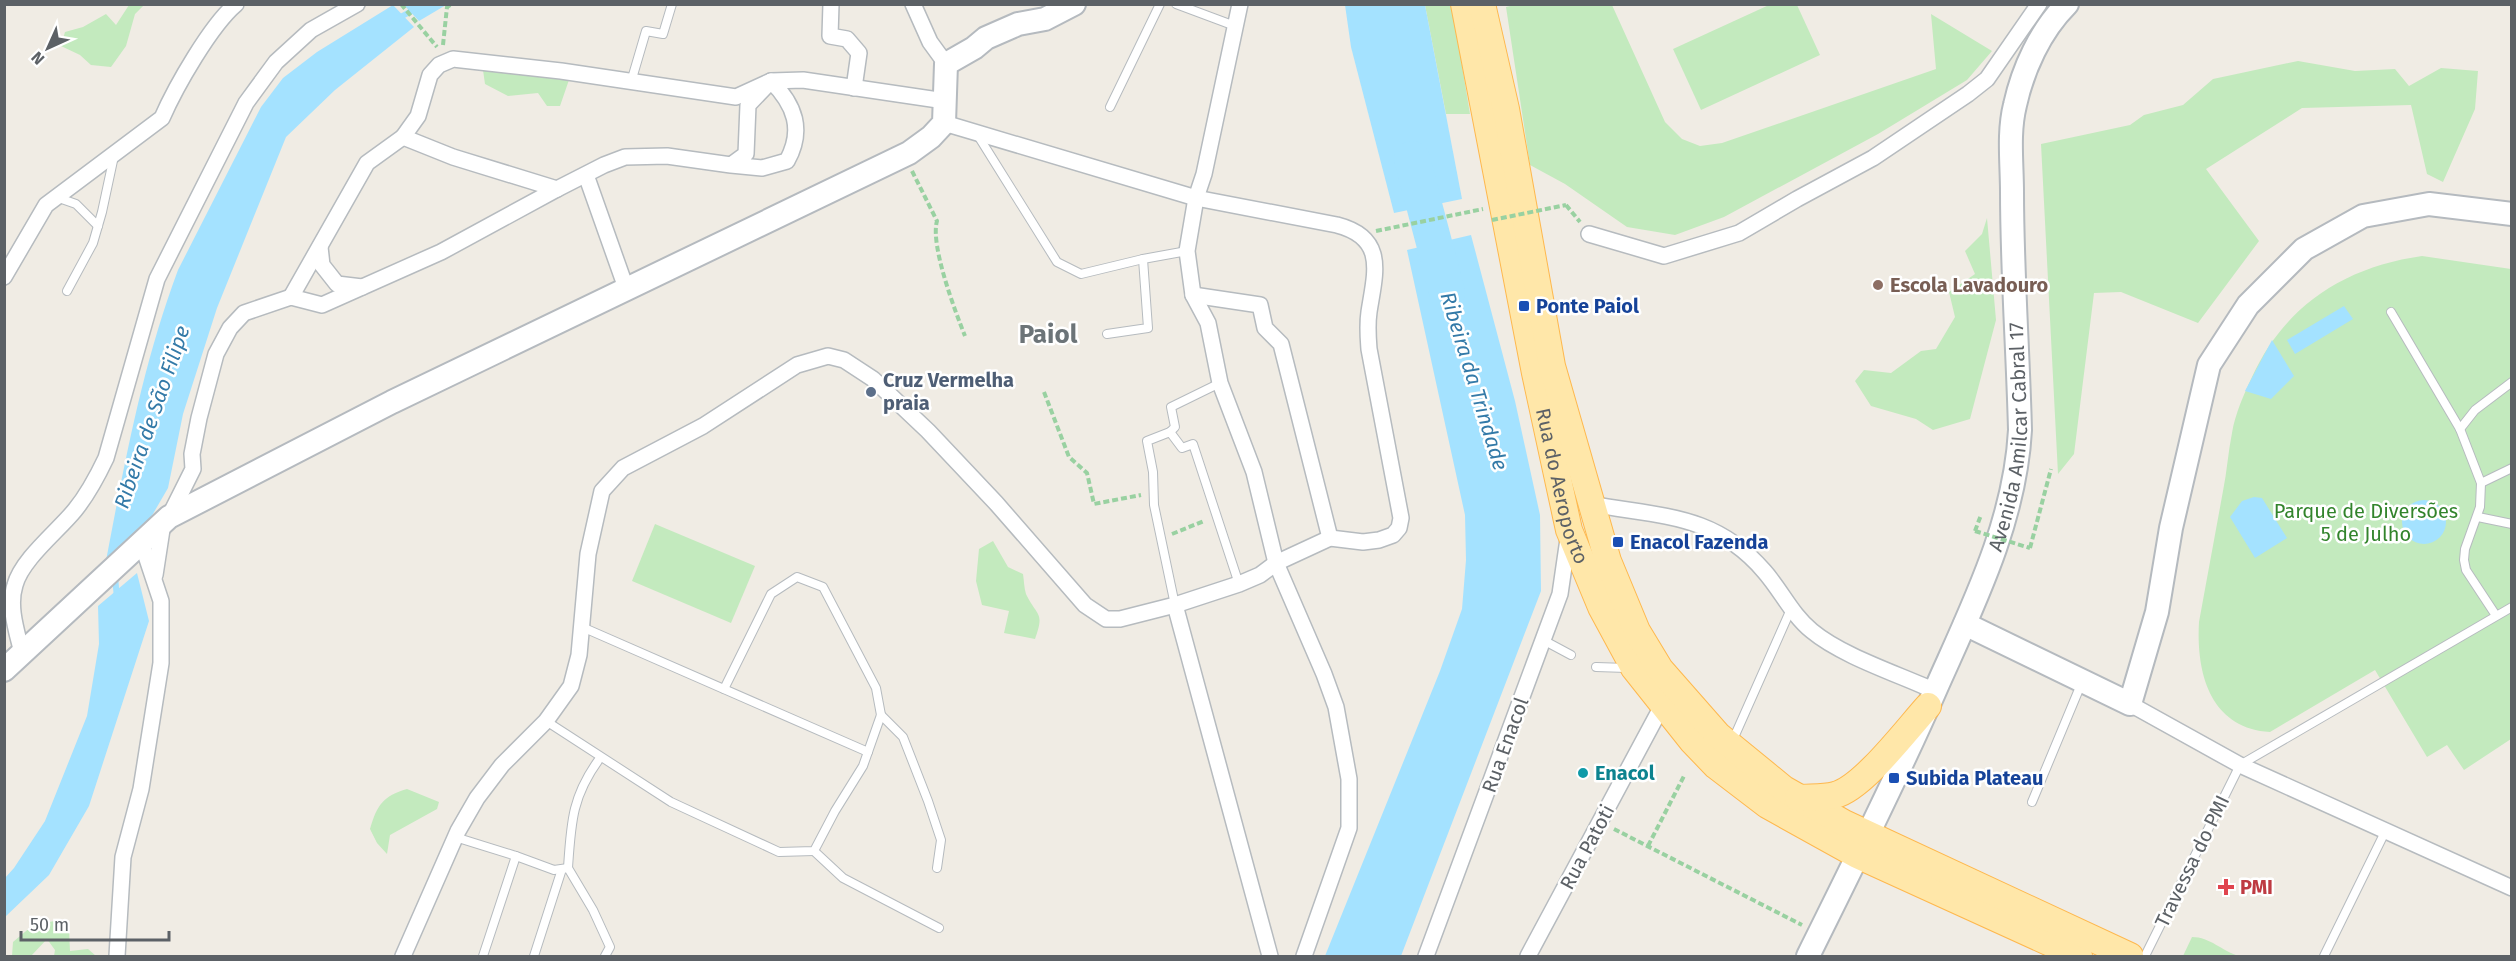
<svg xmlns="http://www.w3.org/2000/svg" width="2516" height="961" viewBox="0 0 2516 961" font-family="'Fira Sans',sans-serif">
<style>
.green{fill:#c3eabe}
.water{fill:#a4e2ff}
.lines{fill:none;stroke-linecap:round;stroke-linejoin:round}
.stream{stroke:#a4e2ff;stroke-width:6}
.river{stroke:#a4e2ff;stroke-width:36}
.lane-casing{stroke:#b6bbbf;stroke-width:10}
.street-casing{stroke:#b6bbbf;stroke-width:18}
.secondary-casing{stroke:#b5babf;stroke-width:26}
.primary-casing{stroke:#feb84e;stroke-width:28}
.path{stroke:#99d1a1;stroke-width:4;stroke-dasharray:6 3;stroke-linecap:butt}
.lane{stroke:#fff;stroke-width:8}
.street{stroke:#fff;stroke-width:15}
.secondary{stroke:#fff;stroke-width:22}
.primary{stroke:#ffe7a9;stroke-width:26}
.path-bridge{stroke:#99d1a1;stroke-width:4;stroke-dasharray:6 3;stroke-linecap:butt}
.education-dot{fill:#8d6e63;stroke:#fff;stroke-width:2}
.transit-dot{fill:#1a4fb4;stroke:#fff;stroke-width:2}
.service-dot{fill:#5c6f8a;stroke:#fff;stroke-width:2}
.culture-dot{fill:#0f9aa8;stroke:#fff;stroke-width:2}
.health-dot{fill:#e0444e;stroke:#fff;stroke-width:2}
.labels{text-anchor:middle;stroke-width:5;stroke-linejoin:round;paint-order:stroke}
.education-label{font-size:20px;font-weight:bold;fill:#785e54;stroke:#fff;text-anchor:start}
.transit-label{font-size:20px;font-weight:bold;fill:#164399;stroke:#fff;text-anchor:start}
.service-label{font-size:20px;font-weight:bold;fill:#4e5e75;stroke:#fff;text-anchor:start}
.street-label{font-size:20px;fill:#5c6166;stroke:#fff}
.park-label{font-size:20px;fill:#32842c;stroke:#fff}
.culture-label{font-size:20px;font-weight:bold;fill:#0d838f;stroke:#fff;text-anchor:start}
.health-label{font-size:20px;font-weight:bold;fill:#be3a42;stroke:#fff;text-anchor:start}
.water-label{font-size:21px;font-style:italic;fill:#337aa8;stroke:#fff}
.district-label{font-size:26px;font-weight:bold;fill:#6c7478;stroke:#fff}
</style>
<rect width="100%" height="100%" fill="#f0ece4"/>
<g class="green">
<path d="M1518,4L1612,5L1665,122L1682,139L1700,146L1722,143L1936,69L1931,14L1992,51L1967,80L1878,134L1724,217L1675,235L1627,227L1565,184L1530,165L1506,7Z"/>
<path d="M129,5H144L135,14L126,46L111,67L91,65L80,55L61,46L65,32L83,27L106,14L116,25Z"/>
<path d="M1425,5H1452L1470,114H1446Z"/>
<path d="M1797,5L1820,55L1701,110L1673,49L1769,5Z"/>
<path d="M487,57L518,58L567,65L570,77L560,106H547L538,93L508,96L485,84L483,70Z"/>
<path d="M2298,61L2355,71L2395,69L2409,86L2441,68L2478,71L2475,109L2443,182L2427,174L2411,105L2302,108L2206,169L2259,241L2198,323L2121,292L2094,293L2074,454L2058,474L2041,144L2130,125L2144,115L2183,105L2213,79Z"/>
<path d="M1987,218L1996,320L1970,419L1933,430L1916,419L1871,406L1855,381L1864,370L1891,373L1921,351L1936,349L1955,317L1949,292L1975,274L1965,251L1982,234Z"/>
<path d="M2422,256L2511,269V739L2464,770L2447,745L2427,757L2375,670L2270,732C2210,728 2196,673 2199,622C2207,578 2215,535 2223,491C2227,472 2228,452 2232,433C2235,414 2244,394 2252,377C2285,305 2345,267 2422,256Z"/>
<path d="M655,524L755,566L731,623L632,581Z"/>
<path d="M993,541L1008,567L1023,574C1024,580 1024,588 1026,594C1037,617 1045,611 1035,639L1004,633L1009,611L982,605L976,581L979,549Z"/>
<path d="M407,789L439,802L437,809L390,835L387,854L377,843L370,829C377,805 383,796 407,789Z"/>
<path d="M54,921L69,930L70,951L88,949L96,956H54L55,950L47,939L31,956H12L13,942L32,926Z"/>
<path d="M2192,937C2210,937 2222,951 2239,956H2183Z"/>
</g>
<g class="water">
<path d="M393,5L414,27L335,90L286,137L217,308L183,414L168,488L150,519L105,566C124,466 142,366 178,270L261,107L283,78L317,52Z"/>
<path d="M404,5H446L419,21Z"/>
<path d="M1345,5H1425L1462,199L1394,213L1351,47Z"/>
<path d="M1471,235L1515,401L1540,515L1541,591L1401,956H1325L1440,671L1462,609L1466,560L1465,515L1407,250Z"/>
<path d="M2344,306L2353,319L2295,354L2287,340Z"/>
<path d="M2272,340L2294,376L2271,399L2245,391Z"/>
<path d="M2254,497L2262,498L2287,538L2255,558L2230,517L2242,501Z"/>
<circle cx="2424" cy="522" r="22"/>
<path d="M137,573L149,621L89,806L49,875L5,917V878L14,868L45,821L87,716L99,644L98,606Z"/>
</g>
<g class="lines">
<g class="stream">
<path d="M397,19L424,4"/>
<path d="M115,576L117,599"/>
</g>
<path class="river" d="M1412,159L1447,292"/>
<g class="lane-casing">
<g id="lane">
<path d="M1176,4L1235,26"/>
<path d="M631,82L646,31L663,34L672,4"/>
<path d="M1110,107L1160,4"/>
<path d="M977,134L1057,262L1081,274L1143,259"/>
<path d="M56,197L76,204L98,226"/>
<path d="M67,291L93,243L102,212L114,156"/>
<path d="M2391,312L2460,429L2481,483L2480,507L2465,549L2464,560L2466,570L2495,614"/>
<path d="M1107,334L1148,328L1143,259L1187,251"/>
<path d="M2460,429L2475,410L2512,382"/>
<path d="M1170,432L1175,427L1171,407L1220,383"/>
<path d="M2481,483L2512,468"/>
<path d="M2478,517L2512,524"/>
<path d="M1175,605L1154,505L1153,472L1147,441L1170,432L1182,448L1193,444L1239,584"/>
<path d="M582,627L868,752"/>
<path d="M1543,640L1571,655"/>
<path d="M1596,667L1627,668"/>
<path d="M881,715L903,737L928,801L941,840L937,868"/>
<path d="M546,721L671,802L779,852L814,851L835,811L863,766L881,715L876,688L823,587L797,577L771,594L724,689"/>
<path d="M1732,742L1791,609"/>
<path d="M2032,802L2082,682"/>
<path d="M455,837L516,856L483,956"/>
<path d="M814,851L843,878L939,928"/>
<path d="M516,856L554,870L568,868L593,910L610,947L605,956"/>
<path d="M568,868C571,822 572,796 600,758"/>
<path d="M534,956L562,869"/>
<path d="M2145,956L2240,765L2512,607"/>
<path d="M2324,956L2385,832"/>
</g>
</g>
<g class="street-casing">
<g id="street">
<path d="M831,4L830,36L847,39L859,53L854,88"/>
<path d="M913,4L930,42L946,64"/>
<path d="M1240,4L1204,174L1196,198L1187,251L1193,295L1208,323L1220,383L1254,472L1276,563L1324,674L1336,707L1349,779V828L1304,956"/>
<path d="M403,137L453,157L557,189"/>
<path d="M586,175L626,288"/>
<path d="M1589,234L1664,256L1739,233L1797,199L1873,158L1968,94L1987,79L2039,4"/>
<path d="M320,247L322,265L337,284L362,287"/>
<path d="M4,277L46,205L162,118C176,86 211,25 236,4"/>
<path d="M1193,295L1260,305L1265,328L1281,344L1330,538"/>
<path d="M291,297L367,163L403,137L418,116L430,75L439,65L453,59L561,71L736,97L771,81L803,80L945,101"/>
<path d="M1591,504C1660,517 1714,513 1764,571C1781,590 1792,615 1812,631C1842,656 1898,674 1935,691"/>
<path d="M169,517L193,469L192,454L199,418L216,354L230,328L244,313L291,297L322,305L441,252L557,189L604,165L625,157L667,156L731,165L746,154L748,105L771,81C795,105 804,130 787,161L762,168L731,165"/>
<path d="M155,575L163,523"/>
<path d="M1175,605L1270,956"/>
<path d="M22,653C17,632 8,607 15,585C22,559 58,531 75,510C88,494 97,477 106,458L157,279L246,103L276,62L311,30L357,4"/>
<path d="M2130,704L2240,765L2512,888"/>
<path d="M117,956L123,857L141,789L161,663V601L142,544"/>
<path d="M403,956L458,831L477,798L502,765L546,721L571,686L579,655L588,554L602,491L623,468L703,426L797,365L828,356L844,360L873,379L928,431L996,503L1085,605L1106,619H1120L1175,605L1239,584L1260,575L1276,563L1330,538L1363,542L1379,540L1393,535L1399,528L1401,518L1369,349C1368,336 1367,325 1369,312C1375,273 1387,238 1337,225L1196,198L944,123"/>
<path d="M1426,956L1560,594L1568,539"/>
<path d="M1528,956L1662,706"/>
</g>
</g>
<g class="secondary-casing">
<g id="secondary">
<path d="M1965,624L2130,704L2157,612L2171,528L2209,365L2248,305L2304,249L2363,216L2429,204L2512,214"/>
<path d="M4,670L169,517L392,402L909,153L931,137L944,123L946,64L974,48L986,38L1018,24L1045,19L1074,4"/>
<path id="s1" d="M1808,956C1851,869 1895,782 1934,693C1971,609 2015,524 2020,430C2018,351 2012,271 2012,192C2012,163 2008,133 2015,105C2023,69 2040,31 2067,4"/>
</g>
</g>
<g class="primary-casing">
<g id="primary">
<path id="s2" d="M1464,4L1535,373L1569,530L1601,607L1634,668L1692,741L1716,766L1767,805L1857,855L2079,956"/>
<path d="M1482,4L1506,109L1552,366L1608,561L1637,631L1660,669L1718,735L1784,789L1844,823L2130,956"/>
<path d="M1798,798C1810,797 1824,798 1835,795C1863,788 1907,729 1928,706"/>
</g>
</g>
<g class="path">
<path d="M401,4L437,47"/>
<path d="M443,45L447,7L452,4"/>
<path d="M912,171L937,221C930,245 955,311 965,336"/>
<path d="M1566,205L1580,222"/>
<path d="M1376,231L1483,209"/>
<path d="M1044,392L1069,457L1087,473L1094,504L1141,495"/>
<path d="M1975,531L1981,515"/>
<path d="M1172,534L1204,521"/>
<path d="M2030,548L2051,469"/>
<path d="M1614,829L1802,925"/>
<path d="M1648,846L1684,776"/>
</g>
<use href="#lane" class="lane"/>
<use href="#street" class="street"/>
<use href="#secondary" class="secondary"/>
<use href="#primary" class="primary"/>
<g class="path-bridge">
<path d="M1492,220L1566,205"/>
<path d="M1975,531L2030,548"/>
</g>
</g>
<circle class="education-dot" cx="1878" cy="285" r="6"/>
<g class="transit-dot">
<rect x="1518" y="300" width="12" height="12" rx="3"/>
<rect x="1612" y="536" width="12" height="12" rx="3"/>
<rect x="1888" y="772" width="12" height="12" rx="3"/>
</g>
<circle class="service-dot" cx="871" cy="392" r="6"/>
<circle class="culture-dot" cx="1583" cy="773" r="6"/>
<path class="health-dot" d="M2223 878h6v6h6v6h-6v6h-6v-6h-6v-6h6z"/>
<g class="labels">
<g class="education-label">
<text x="1890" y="292">Escola Lavadouro</text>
</g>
<g class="transit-label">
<text x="1536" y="313">Ponte Paiol</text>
<text x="1630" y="549">Enacol Fazenda</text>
<text x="1906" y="785">Subida Plateau</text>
</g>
<g class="service-label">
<text x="883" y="387">Cruz Vermelha<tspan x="883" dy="23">praia</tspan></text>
</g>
<g class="street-label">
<text dy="7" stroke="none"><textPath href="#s1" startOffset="562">Avenida Amilcar Cabral 17</textPath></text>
<text dy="7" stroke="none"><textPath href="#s2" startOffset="492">Rua do Aeroporto</textPath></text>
<text transform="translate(1505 745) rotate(-70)" y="7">Rua Enacol</text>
<text transform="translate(1587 847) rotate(-62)" y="7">Rua Patoti</text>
<text transform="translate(2192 861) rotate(-64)" y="7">Travessa do PMI</text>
</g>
<g class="park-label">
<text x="2366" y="518">Parque de Diversões<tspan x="2366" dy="23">5 de Julho</tspan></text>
</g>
<g class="culture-label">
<text x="1595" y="780">Enacol</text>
</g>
<g class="health-label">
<text x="2240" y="894">PMI</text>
</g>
<g class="water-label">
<text transform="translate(1474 381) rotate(73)" y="7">Ribeira da Trindade</text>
<text transform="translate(152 417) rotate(-71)" y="7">Ribeira de São Filipe</text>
</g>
<g class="district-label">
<text x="1048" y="343">Paiol</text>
</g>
</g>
<rect width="2516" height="961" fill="none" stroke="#5c6166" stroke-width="12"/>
<g transform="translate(48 48) rotate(225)" stroke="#ffffff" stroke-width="4.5" paint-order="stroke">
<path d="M0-4.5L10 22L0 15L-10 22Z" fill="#5c6166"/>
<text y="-9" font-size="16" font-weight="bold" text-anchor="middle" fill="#5c6166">N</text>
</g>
<path d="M21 931v9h148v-9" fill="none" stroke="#5c6166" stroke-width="3"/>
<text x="30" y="931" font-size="18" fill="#5c6166" stroke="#ffffff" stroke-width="4.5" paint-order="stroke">50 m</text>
</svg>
